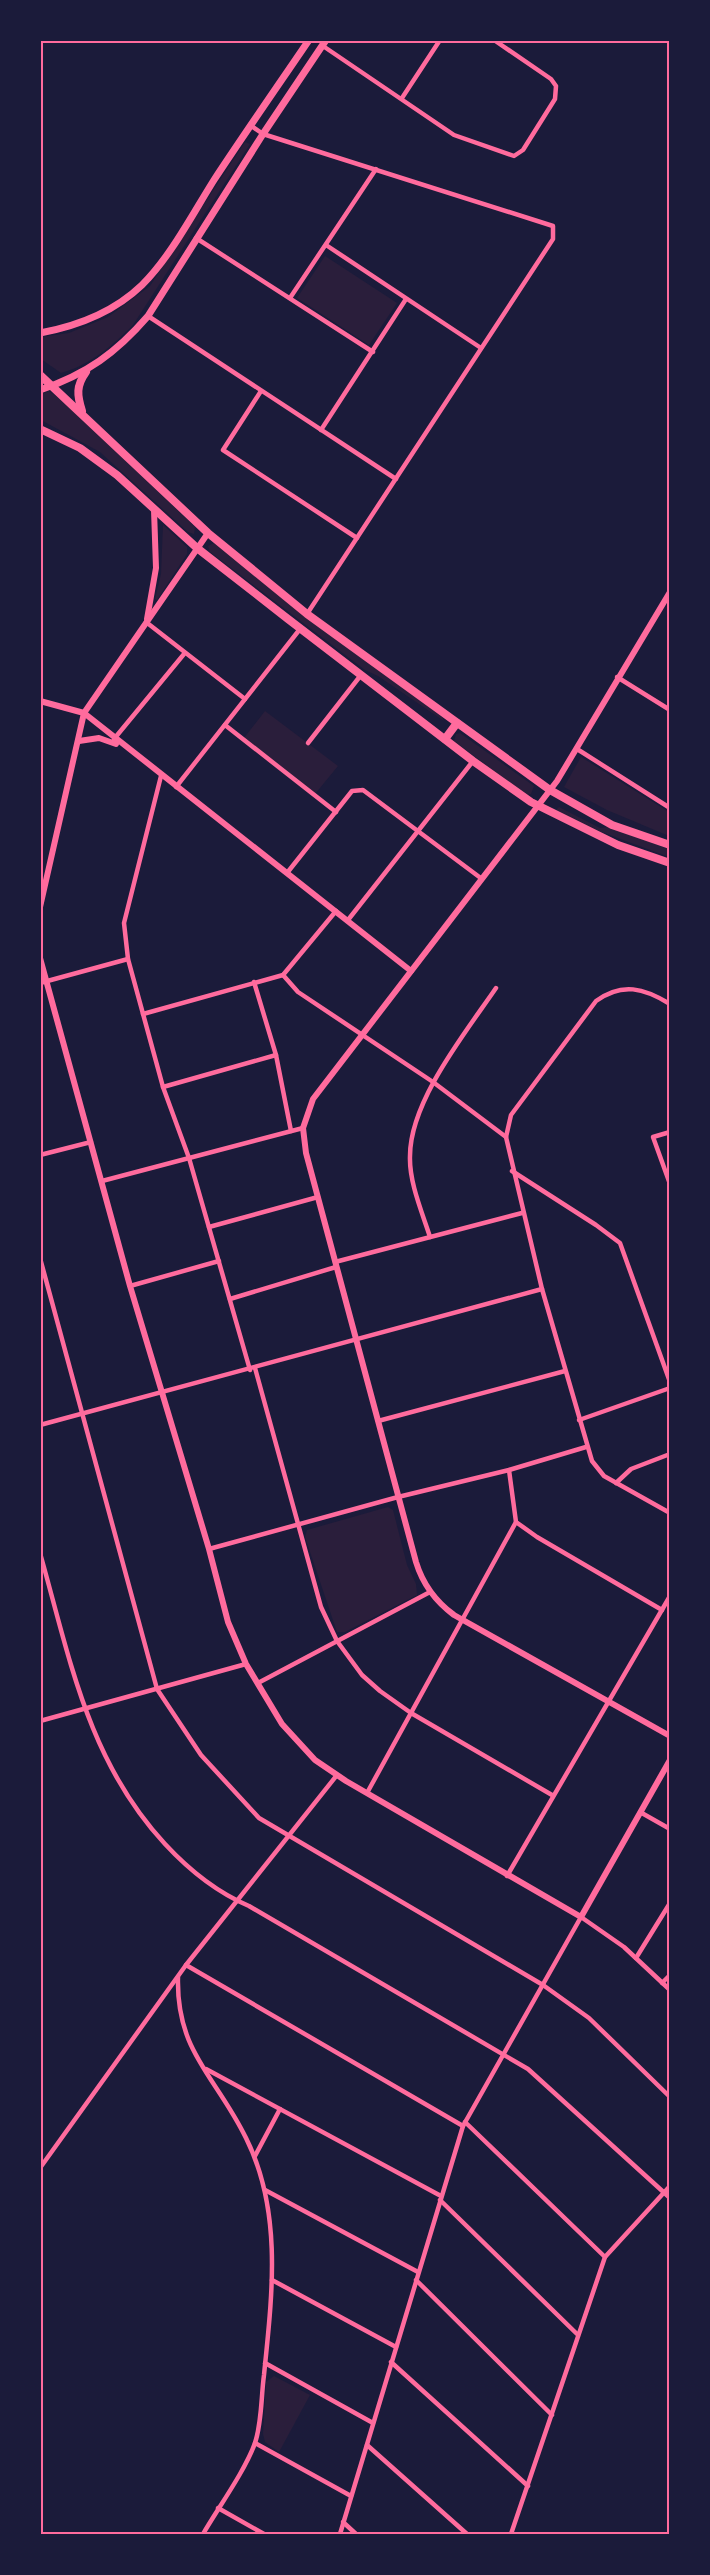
<svg xmlns="http://www.w3.org/2000/svg" width="710" height="2575" viewBox="0 0 710 2575" font-family="'Space Grotesk',sans-serif">
<style>
.green{fill:#2a1e3b}
.lines{fill:none;stroke-linecap:round;stroke-linejoin:round}
.minor{stroke:#ff6b9d;stroke-width:4.5}
.tertiary{stroke:#ff6b9d;stroke-width:6}
.secondary{stroke:#ff6b9d;stroke-width:7}
.primary{stroke:#ff6b9d;stroke-width:8}
.neatline{fill:none;stroke:#ff6b9d;stroke-width:2}
</style>
<rect width="100%" height="100%" fill="#1b1b3a"/>
<g class="green">
<path d="M245,142L250,144L133,325C112,346 90,365 61,373L41,359V337L69,333L108,317L150,286Z"/>
<path d="M325,256L397,303L369,345L297,298Z"/>
<path d="M49,391L65,403L195,527L194,534L188,532L100,452L41,420V394Z"/>
<path d="M163,525L187,547V554L157,600L155,599L161,574Z"/>
<path d="M214,543L442,717L444,721L378,676L365,670L210,552L208,546Z"/>
<path d="M265,711L338,766L315,794L244,738Z"/>
<path d="M460,733L534,786L531,794L526,795L454,741L456,734Z"/>
<path d="M581,757L669,812V836L607,810L564,787Z"/>
<path d="M559,807L600,828L609,827L669,849V857L599,831L556,810Z"/>
<path d="M388,1507L393,1510L407,1565L416,1584L417,1595L345,1632H337L305,1537L307,1530Z"/>
<path d="M274,2376L310,2395L279,2452L265,2442L263,2434L266,2382Z"/>
</g>
<g class="lines">
<g class="minor">
<path d="M323,46L454,135L514,156L523,150L555,99L556,86L551,79L494,40"/>
<path d="M402,98L440,40"/>
<path d="M250,125L263,134L553,226V239L307,614"/>
<path d="M196,238L373,352"/>
<path d="M326,245L481,348"/>
<path d="M290,298L376,169"/>
<path d="M148,316L396,479"/>
<path d="M261,391L223,450L357,538"/>
<path d="M321,430L406,299"/>
<path d="M146,622L245,699"/>
<path d="M617,677L670,710"/>
<path d="M225,725L336,812"/>
<path d="M114,739L184,654"/>
<path d="M308,743L361,675"/>
<path d="M577,749L670,808"/>
<path d="M161,776L124,923L128,959L163,1087L189,1158L250,1370"/>
<path d="M176,787L300,629"/>
<path d="M287,873L352,791L363,790L482,879"/>
<path d="M348,920L473,761"/>
<path d="M283,975L298,992L433,1082L506,1137"/>
<path d="M254,982L276,1055L291,1131"/>
<path d="M40,983L128,959"/>
<path d="M670,1004C644,988 622,982 596,1001L511,1115L506,1137L542,1289L592,1461L604,1476L670,1513"/>
<path d="M143,1014L283,975L336,911"/>
<path d="M163,1087L276,1055"/>
<path d="M670,1132L653,1137L670,1184"/>
<path d="M40,1155L91,1142"/>
<path d="M512,1171L596,1225L620,1243L670,1382"/>
<path d="M102,1181L303,1128"/>
<path d="M209,1227L318,1197"/>
<path d="M430,1237C422,1212 409,1182 410,1156C410,1101 466,1032 496,988"/>
<path d="M40,1258L157,1689L201,1755L259,1818L543,1985L589,2018L670,2097"/>
<path d="M335,1262L522,1213"/>
<path d="M130,1286L219,1261"/>
<path d="M230,1299L336,1267"/>
<path d="M255,1368L321,1607L337,1641L362,1675L380,1691L411,1713L552,1795"/>
<path d="M579,1420L670,1388"/>
<path d="M378,1421L565,1371"/>
<path d="M40,1425L542,1289"/>
<path d="M509,1470L516,1522L537,1537L662,1610"/>
<path d="M616,1483L631,1469L670,1454"/>
<path d="M209,1549L398,1497L509,1470L586,1447"/>
<path d="M40,1553C70,1659 88,1761 165,1844C190,1871 216,1892 249,1906L528,2069L670,2198"/>
<path d="M258,1683L430,1592"/>
<path d="M40,1721L246,1664"/>
<path d="M367,1793L516,1522"/>
<path d="M640,1812L670,1829"/>
<path d="M507,1876L670,1596"/>
<path d="M636,1958L670,1903"/>
<path d="M186,1965L463,2126"/>
<path d="M178,1977C176,2052 216,2076 246,2138C283,2212 272,2296 264,2375C261,2397 262,2422 255,2443C245,2471 218,2508 203,2534"/>
<path d="M662,1983L670,1975"/>
<path d="M206,2069L441,2196"/>
<path d="M465,2122L605,2257"/>
<path d="M255,2156L280,2109"/>
<path d="M40,2168L186,1965L337,1775"/>
<path d="M265,2190L418,2272"/>
<path d="M440,2200L577,2334"/>
<path d="M272,2280L396,2347"/>
<path d="M416,2280L552,2415"/>
<path d="M391,2362L528,2486"/>
<path d="M265,2363L373,2423"/>
<path d="M255,2443L351,2496"/>
<path d="M367,2445L467,2534"/>
<path d="M218,2508L264,2534"/>
<path d="M343,2522L356,2534"/>
<path d="M340,2534L463,2126L581,1917L624,1947L670,1990"/>
<path d="M511,2534L605,2257L670,2186"/>
</g>
<g class="tertiary">
<path d="M670,592L557,781L313,1099L303,1128L306,1153L416,1562C423,1585 435,1601 454,1615L670,1736"/>
<path d="M147,619L156,568L154,510"/>
<path d="M40,701L84,713L411,971"/>
<path d="M79,741L99,738L116,744"/>
<path d="M40,907L84,713L208,533"/>
<path d="M40,958L130,1286L209,1549L228,1622L246,1664L282,1724L315,1760L346,1781L581,1917L670,1760"/>
</g>
<g class="secondary">
<path d="M40,333C78,326 114,312 142,285C171,256 192,215 214,180C245,133 277,87 309,40"/>
<path d="M40,390C87,374 116,353 148,316L263,134L326,40"/>
</g>
<g class="primary">
<path d="M40,375L208,533L307,614L550,790L612,825L670,845"/>
<path d="M82,411C77,395 76,386 86,372"/>
<path d="M40,429L80,448L117,475L197,548L288,619L473,761L531,802L618,845L670,863"/>
<path d="M445,739L457,723"/>
</g>
</g>
<rect width="710" height="2575" fill="none" stroke="#1b1b3a" stroke-width="84"/>
<rect x="42" y="42" width="626" height="2491" class="neatline"/>
</svg>
